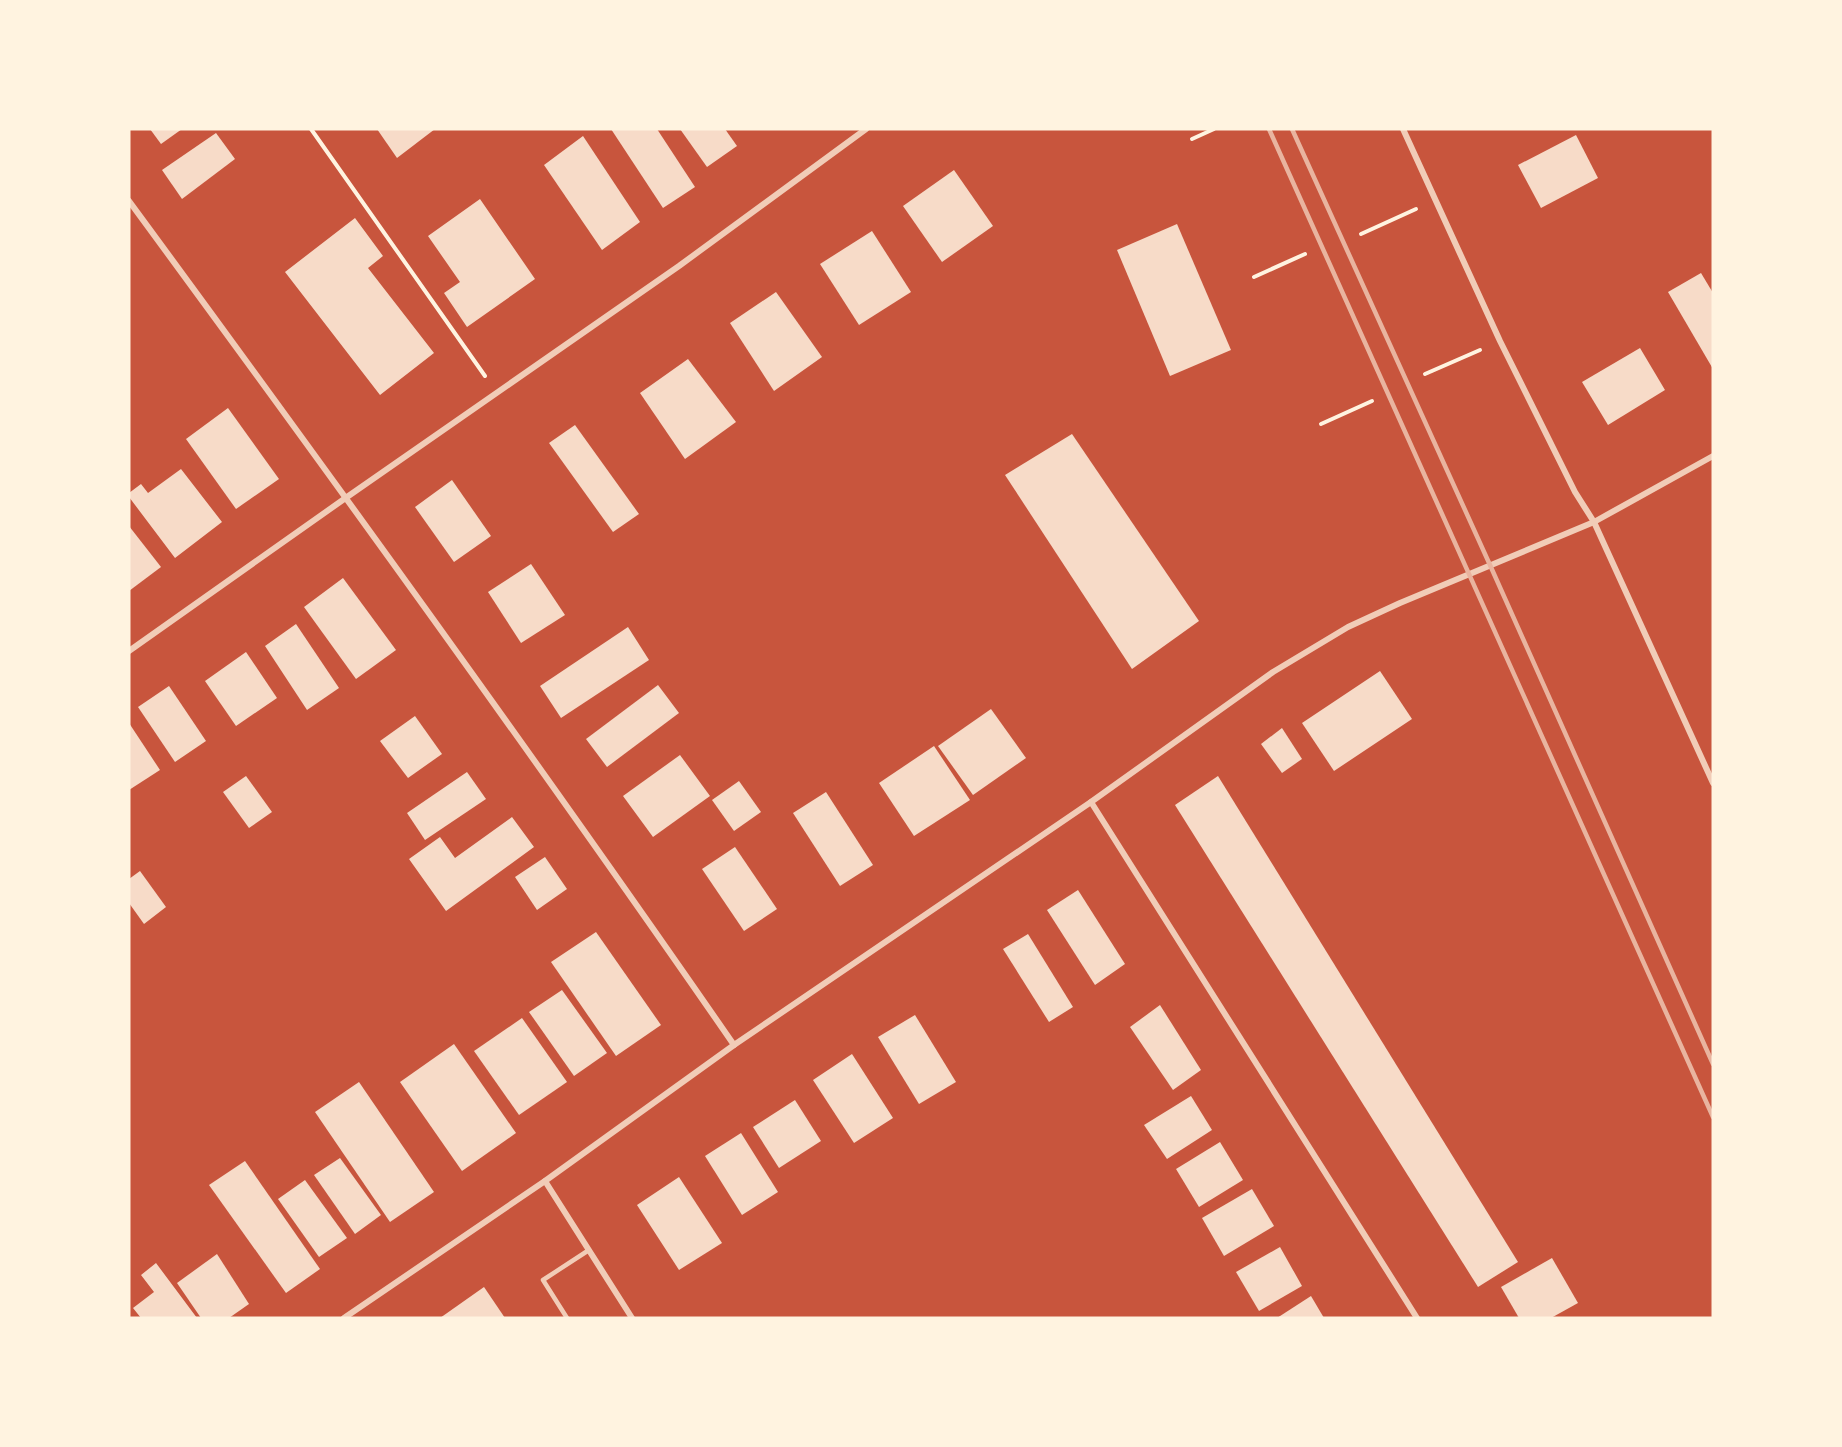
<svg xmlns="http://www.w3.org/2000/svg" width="1842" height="1447" viewBox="0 0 1842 1447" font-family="'Roboto Condensed',sans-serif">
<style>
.building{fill:#f7dbc8}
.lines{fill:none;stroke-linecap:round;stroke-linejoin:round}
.path{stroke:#fff3e0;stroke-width:4}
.service{stroke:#f1ccb7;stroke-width:4.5}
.minor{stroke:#f1ccb7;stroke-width:6}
.rail{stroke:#e9b49f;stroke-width:4.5}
</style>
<rect width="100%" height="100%" fill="#c8553d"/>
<g class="building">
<path d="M150,129H182L161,144Z"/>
<path d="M377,129H435L397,158Z"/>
<path d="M611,129H657L695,187L663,208Z"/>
<path d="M680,129H725L737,146L707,167Z"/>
<path d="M216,133L235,159L182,199L162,170Z"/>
<path d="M1576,135L1598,178L1541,208L1518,165Z"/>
<path d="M583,136L640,222L602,250L544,165Z"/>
<path d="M954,170L993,226L942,262L903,206Z"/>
<path d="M480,199L535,279L467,327L444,293L460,282L428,236Z"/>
<path d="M355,218L383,256L368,268L434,353L380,395L285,272Z"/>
<path d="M1177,224L1231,350L1170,376L1117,250Z"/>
<path d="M872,231L911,292L859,325L820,264Z"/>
<path d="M1701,273L1713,293V369L1668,292Z"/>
<path d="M776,292L822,357L774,391L730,323Z"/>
<path d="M1640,348L1665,390L1608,425L1582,382Z"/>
<path d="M688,359L736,422L685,459L640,393Z"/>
<path d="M228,408L279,479L236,509L186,439Z"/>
<path d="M575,425L639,514L613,532L549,443Z"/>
<path d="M1072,434L1199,621L1132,669L1005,475Z"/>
<path d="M181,469L222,522L175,558L129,497V493L141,484L148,493Z"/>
<path d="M452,480L491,536L454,562L415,507Z"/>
<path d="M129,526L161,567L129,591Z"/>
<path d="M531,564L565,615L521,643L488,592Z"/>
<path d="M343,578L396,650L356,679L304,607Z"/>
<path d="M296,624L339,688L307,710L265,646Z"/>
<path d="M628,627L649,660L561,718L540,686Z"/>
<path d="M246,652L277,698L236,726L205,681Z"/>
<path d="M1380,671L1412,719L1334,771L1302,723Z"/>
<path d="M658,685L679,713L607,767L586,739Z"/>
<path d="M169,686L206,741L175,762L138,707Z"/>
<path d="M991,709L1026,758L973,795L938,746Z"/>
<path d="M415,716L442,754L408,778L380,741Z"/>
<path d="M129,723L160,770L129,790Z"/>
<path d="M1282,728L1302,759L1282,773L1261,744Z"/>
<path d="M934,746L970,800L914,836L879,783Z"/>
<path d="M680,755L710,796L653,837L623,796Z"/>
<path d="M467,772L486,799L425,840L407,813Z"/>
<path d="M246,776L272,812L249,828L223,792Z"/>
<path d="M1218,776L1518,1262L1478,1287L1175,805Z"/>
<path d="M739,781L761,812L734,831L712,800Z"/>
<path d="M826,792L873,865L840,886L793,813Z"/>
<path d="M512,817L534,847L446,911L409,859L440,837L455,858Z"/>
<path d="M735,847L777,909L744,931L702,869Z"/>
<path d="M545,857L567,889L537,910L515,877Z"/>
<path d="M140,871L166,907L144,924L129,903V879Z"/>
<path d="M1078,890L1125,964L1095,985L1047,910Z"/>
<path d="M596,932L661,1025L616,1056L551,962Z"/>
<path d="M1028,934L1073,1007L1049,1022L1003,949Z"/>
<path d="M562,990L607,1053L574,1076L529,1012Z"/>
<path d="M1160,1005L1201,1070L1173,1090L1130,1027Z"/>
<path d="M915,1015L956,1082L919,1104L878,1037Z"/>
<path d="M522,1018L567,1082L519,1115L474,1051Z"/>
<path d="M454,1044L516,1133L462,1171L400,1082Z"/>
<path d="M852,1054L893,1118L854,1143L813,1080Z"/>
<path d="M359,1082L434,1192L390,1222L315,1112Z"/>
<path d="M1191,1096L1212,1130L1167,1159L1144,1125Z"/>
<path d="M795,1100L821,1141L779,1168L753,1127Z"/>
<path d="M741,1133L778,1192L742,1215L705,1156Z"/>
<path d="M1220,1142L1243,1180L1199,1207L1176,1169Z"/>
<path d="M340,1158L381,1215L355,1234L314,1175Z"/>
<path d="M245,1161L320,1269L286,1293L209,1185Z"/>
<path d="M679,1177L722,1243L679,1270L637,1205Z"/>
<path d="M305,1180L347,1238L319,1257L278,1199Z"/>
<path d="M1252,1189L1274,1226L1224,1256L1202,1218Z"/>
<path d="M1280,1247L1302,1286L1259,1311L1236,1272Z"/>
<path d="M217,1254L249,1304L229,1318H201L177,1283Z"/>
<path d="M1552,1258L1578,1303L1551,1318H1519L1501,1287Z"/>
<path d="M156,1263L197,1318H141L133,1308L154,1292L141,1275Z"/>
<path d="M484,1287L505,1318H440Z"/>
<path d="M1311,1296L1324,1318H1277Z"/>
</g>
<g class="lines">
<g class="path">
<path d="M311,129L485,376"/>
<path d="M1192,139L1214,129"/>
<path d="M1361,234L1416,209"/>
<path d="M1254,277L1305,254"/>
<path d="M1425,374L1480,350"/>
<path d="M1321,424L1372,401"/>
</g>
<path class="service" d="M567,1318L543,1280L589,1250"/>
<g class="minor">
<path d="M1403,129L1500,341L1575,492L1594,522L1713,783"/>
<path d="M129,201C334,480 537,760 734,1045"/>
<path d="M129,651L347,497L679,266L866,129"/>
<path d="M1091,802L1417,1318"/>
<path d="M545,1181L632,1318"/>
<path d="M344,1318L545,1181L734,1045L1091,802L1273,672L1348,627L1400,603L1594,522L1713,456"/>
</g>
<g class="rail">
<path d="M1269,129L1713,1117"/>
<path d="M1292,129L1490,565L1713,1064"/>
</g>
</g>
<rect width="1842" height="1447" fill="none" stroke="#fff3e0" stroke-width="261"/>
</svg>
